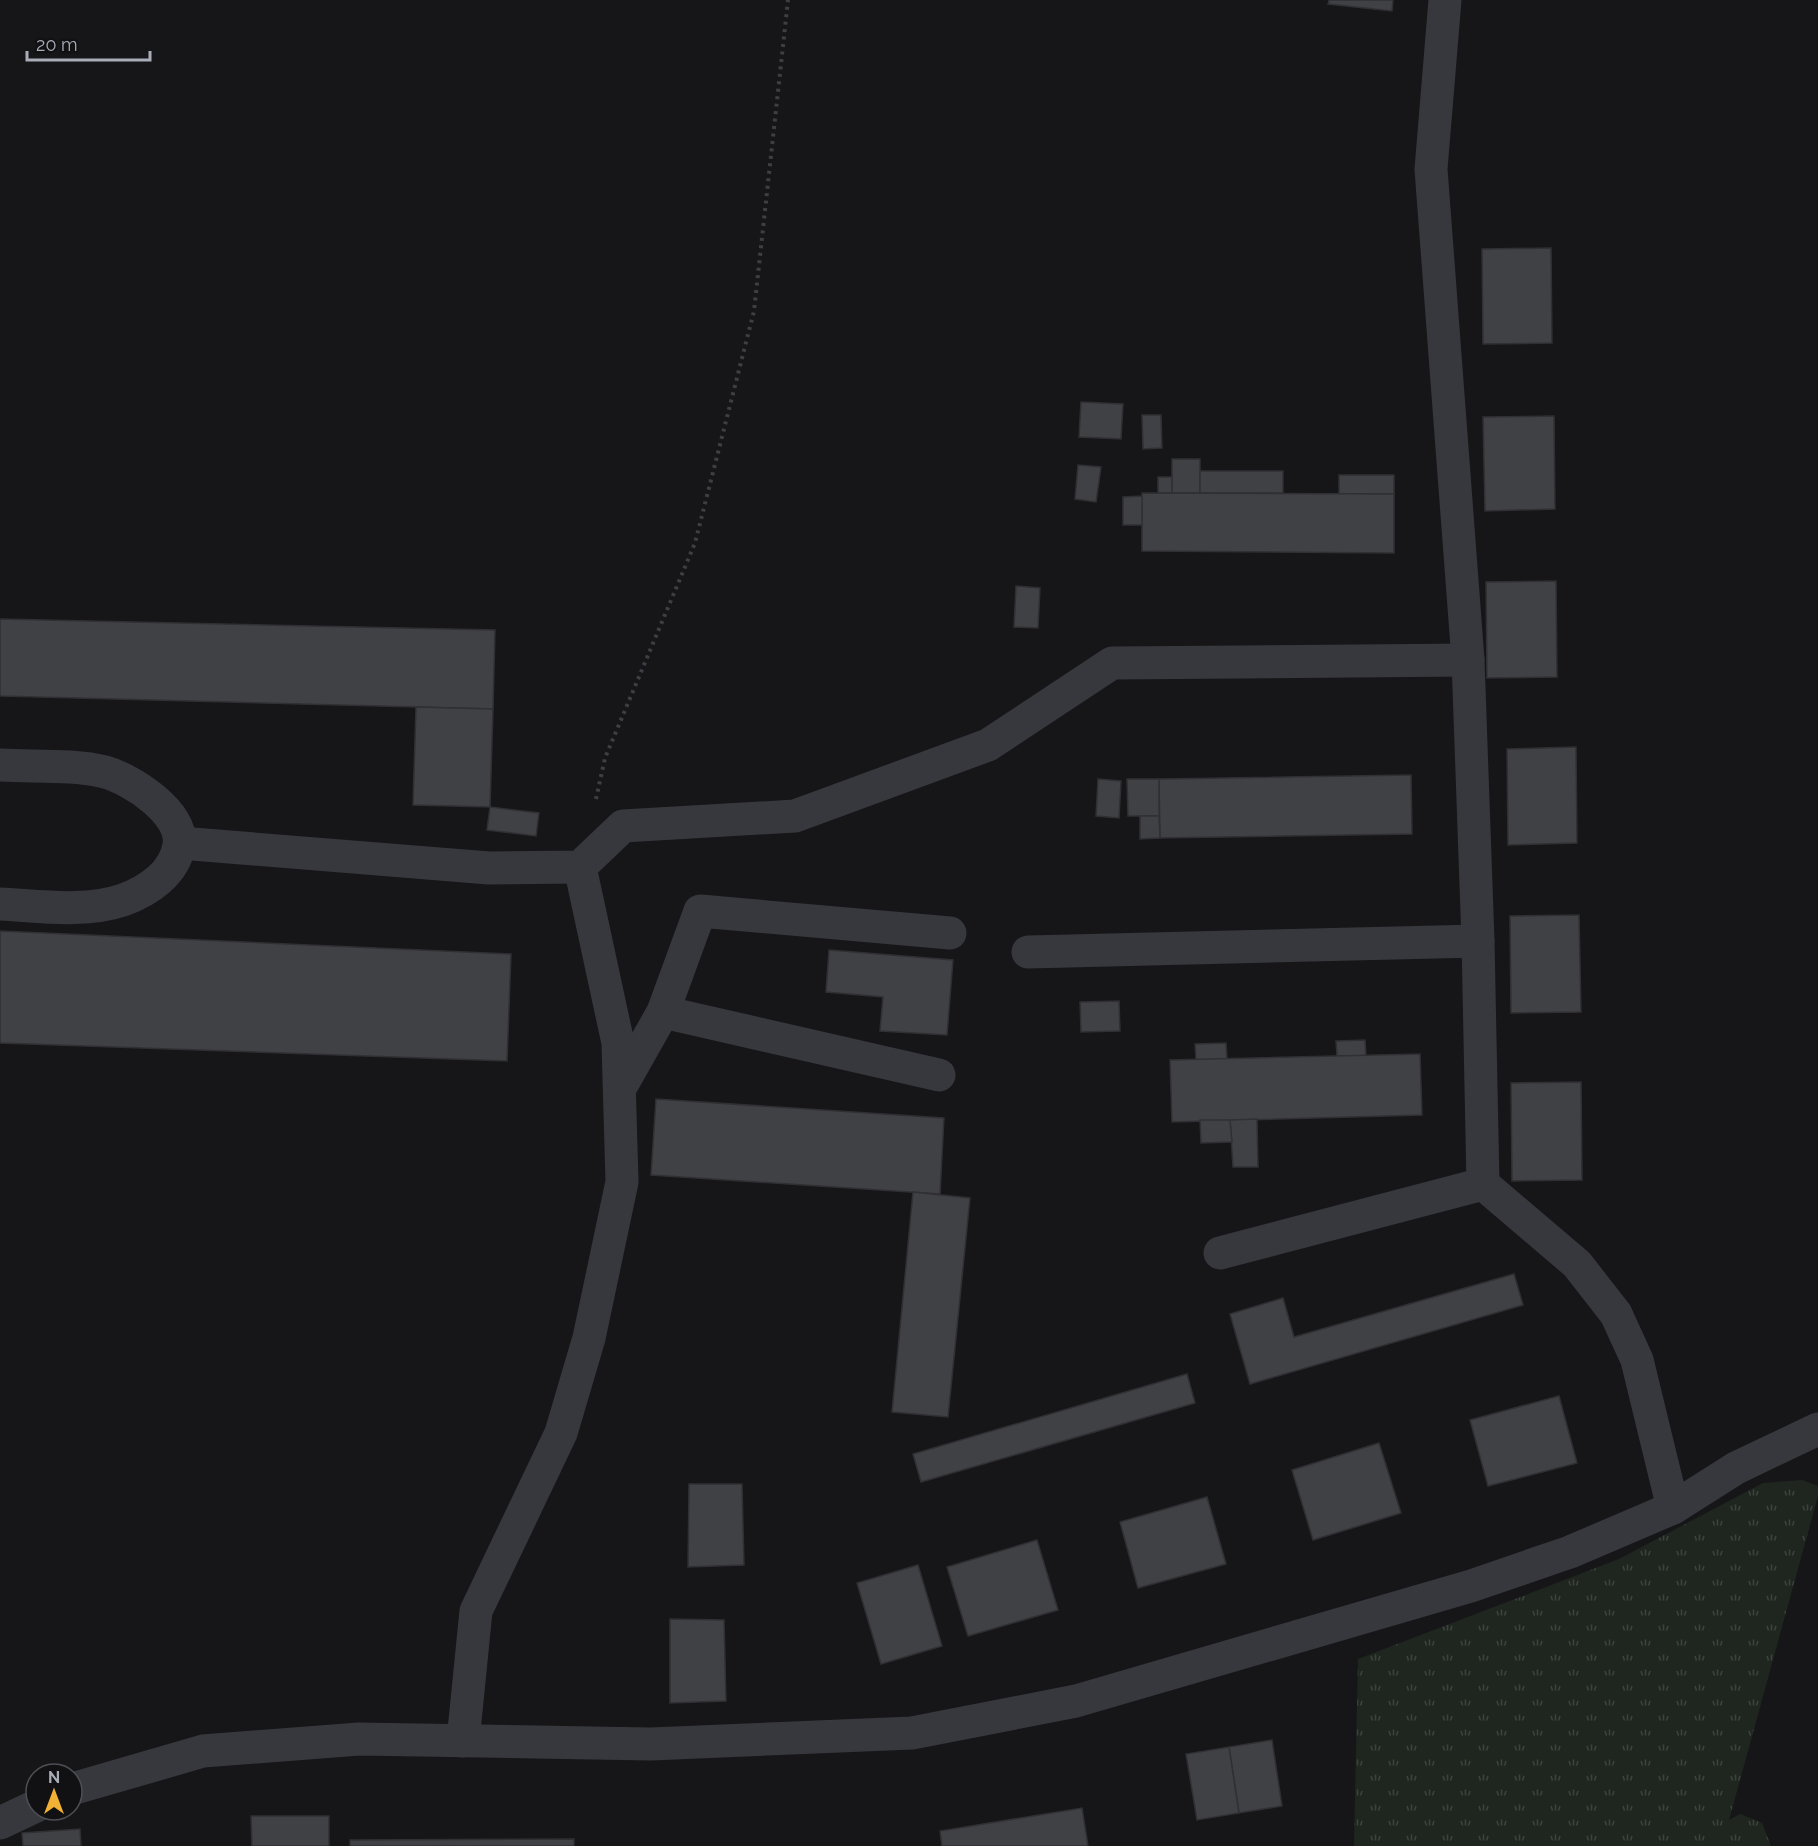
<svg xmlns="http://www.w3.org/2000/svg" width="1818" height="1846" viewBox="0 0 1818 1846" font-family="Raleway,sans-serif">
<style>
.grass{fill:url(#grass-tufts)}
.building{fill:#404145;stroke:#303034;stroke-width:1.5}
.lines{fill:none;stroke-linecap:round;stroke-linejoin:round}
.path{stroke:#3d3f44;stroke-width:4;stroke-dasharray:3 4.5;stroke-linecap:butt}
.minor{stroke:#37383d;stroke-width:33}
</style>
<defs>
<pattern id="grass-tufts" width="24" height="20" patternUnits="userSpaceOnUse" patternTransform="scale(1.5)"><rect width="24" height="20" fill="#1e261f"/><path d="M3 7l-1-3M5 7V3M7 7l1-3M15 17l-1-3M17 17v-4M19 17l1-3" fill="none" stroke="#3c433d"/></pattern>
</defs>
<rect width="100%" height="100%" fill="#161618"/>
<path class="grass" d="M1802,1480L1818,1486V1496L1729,1820L1740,1814L1762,1823L1771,1846H1354L1358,1659L1619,1559L1763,1483Z"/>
<g class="building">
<path d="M1329,0H1393L1392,11L1328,4Z"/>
<path d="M1551,248L1552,343L1483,344L1482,249Z"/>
<path d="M1081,402L1123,404L1121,439L1079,437Z"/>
<path d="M1142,415H1161L1162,448L1143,449Z"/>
<path d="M1554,416L1555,509L1485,511L1483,417Z"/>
<rect x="1172" y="459" width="28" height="34"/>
<path d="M1078,465L1101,467L1096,502L1075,499Z"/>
<rect x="1200" y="471" width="83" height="22"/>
<rect x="1339" y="475" width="55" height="19"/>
<rect x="1158" y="477" width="14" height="16"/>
<path d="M1142,493L1394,494V553L1142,551Z"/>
<path d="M1142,496V525H1123V497Z"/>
<path d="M1556,581L1557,677L1487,678L1486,582Z"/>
<path d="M1016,586L1040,588L1038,628L1014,627Z"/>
<path d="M0,619L495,630L493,709L0,696Z"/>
<path d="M416,707L493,709L490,807L413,805Z"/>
<path d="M1576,747L1577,843L1508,845L1507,749Z"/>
<path d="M1411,775L1412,834L1160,838L1159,779Z"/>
<path d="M1098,779L1121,781L1119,818L1096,816Z"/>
<path d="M1127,779H1159V816H1128Z"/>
<path d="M490,807L539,813L536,836L487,830Z"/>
<path d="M1140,816H1159L1160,838L1140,839Z"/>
<path d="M1579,915L1581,1012L1511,1013L1510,916Z"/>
<path d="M0,931L511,954L507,1061L0,1043Z"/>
<path d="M829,950L953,960L947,1035L880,1031L883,997L826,992Z"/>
<path d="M1119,1001L1120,1031L1081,1032L1080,1002Z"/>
<path d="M1365,1040L1366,1056H1337L1336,1041Z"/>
<path d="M1226,1043L1227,1059L1196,1060L1195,1044Z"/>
<path d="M1420,1054L1422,1115L1172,1122L1170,1060Z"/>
<path d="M1581,1082L1582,1180L1512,1181L1511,1083Z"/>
<path d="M656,1099L944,1118L940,1194L651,1175Z"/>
<path d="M1257,1119L1258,1167H1233L1230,1120Z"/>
<path d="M1200,1120H1230L1232,1142L1201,1143Z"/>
<path d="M913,1192L970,1198L948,1417L892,1412Z"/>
<path d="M1514,1274L1523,1305L1250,1384L1230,1314L1283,1298L1294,1337Z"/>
<path d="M1187,1374L1195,1403L921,1482L913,1454Z"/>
<path d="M1559,1396L1577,1463L1488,1486L1470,1420Z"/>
<path d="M1379,1443L1401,1513L1313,1540L1292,1470Z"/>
<path d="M689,1484H742L744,1565L688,1567Z"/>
<path d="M1207,1497L1226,1564L1138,1588L1120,1522Z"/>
<path d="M1037,1540L1058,1610L968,1636L947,1567Z"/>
<path d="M918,1565L942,1646L881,1664L857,1583Z"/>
<path d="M670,1619L724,1620L726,1701L670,1703Z"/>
<path d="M1272,1740L1282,1806L1239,1813L1229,1747Z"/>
<path d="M1229,1747L1239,1813L1197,1820L1186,1754Z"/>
<path d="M1082,1808L1088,1846H942L940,1831Z"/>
<path d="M251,1816H329V1846H252Z"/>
<path d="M80,1829L81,1846H23L22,1833Z"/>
<path d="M574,1839V1846H350V1840Z"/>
</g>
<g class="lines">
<path class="path" d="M596,799L605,758L695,543L754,311L788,0"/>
<g class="minor">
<path d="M1445,0L1431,169L1468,660L1478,941L1483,1184L1577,1264L1616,1314L1637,1360L1673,1508"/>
<path d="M0,765C33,767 74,764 105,772C131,779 184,813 179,845C175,873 148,891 123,900C85,913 40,906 0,904"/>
<path d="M180,843L489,868L580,867L623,826L795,816L988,745L1112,663L1468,660"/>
<path d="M1028,952L1478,941"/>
<path d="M663,1012L939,1075"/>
<path d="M620,1088L663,1012L700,911L950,933"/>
<path d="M1220,1253L1483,1184"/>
<path d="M463,1741L476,1611L561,1433L589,1338L622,1182L618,1043L580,867"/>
<path d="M72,1789L203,1751L359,1739L651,1744L912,1733L1076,1701L1471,1586L1570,1552L1673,1508L1736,1468L1818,1429"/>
<path d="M0,1823L36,1806"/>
</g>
</g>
<g transform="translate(54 1792)"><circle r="28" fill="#111113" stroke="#4d4f55" stroke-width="1.5"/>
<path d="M0-4.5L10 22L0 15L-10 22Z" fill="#f2b134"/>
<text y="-9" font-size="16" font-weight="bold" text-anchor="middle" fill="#a8adb8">N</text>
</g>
<path d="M27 51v9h123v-9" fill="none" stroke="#a8adb8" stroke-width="3"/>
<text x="36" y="51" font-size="18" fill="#a8adb8" stroke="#111113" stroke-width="4.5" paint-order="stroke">20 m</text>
</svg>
